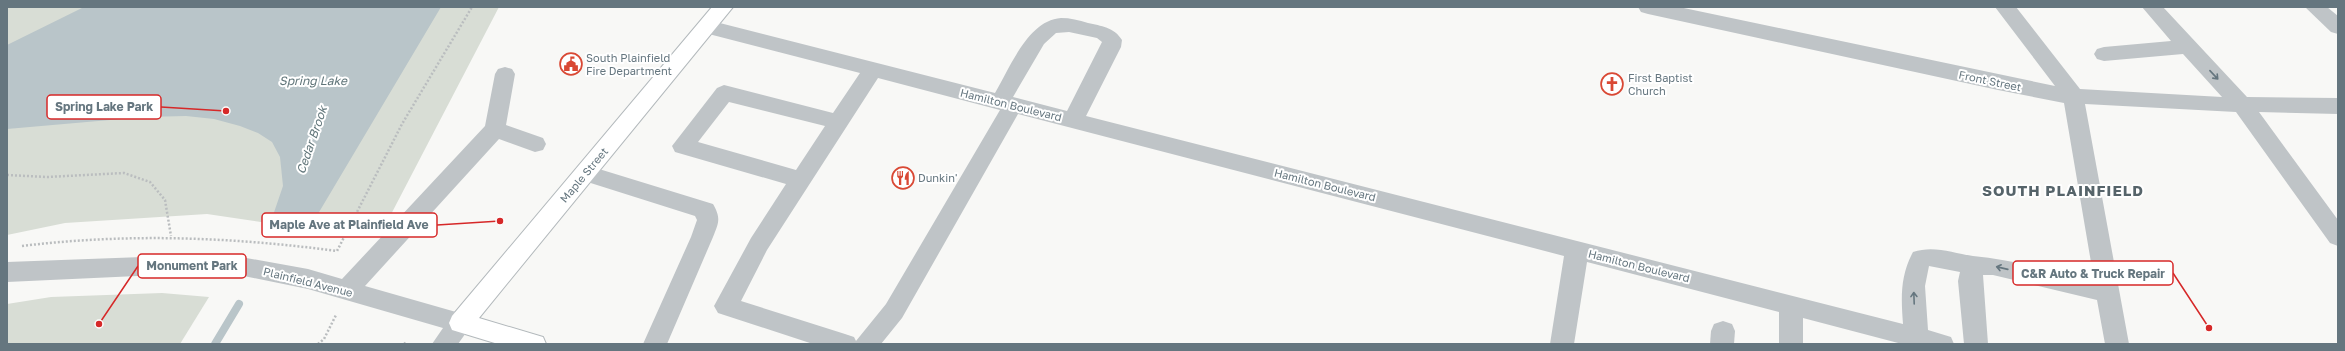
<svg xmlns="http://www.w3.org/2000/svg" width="2345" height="351" viewBox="0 0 2345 351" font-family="'Golos Text',sans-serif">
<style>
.green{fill:#d8ddd5}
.water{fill:#b9c5c9}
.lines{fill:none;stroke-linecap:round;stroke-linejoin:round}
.stream{stroke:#b9c5c9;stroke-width:8}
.major-casing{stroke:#b3b9bc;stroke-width:2}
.path{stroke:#babdbf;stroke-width:2.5;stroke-dasharray:2 2;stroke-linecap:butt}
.minor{fill:#bfc4c7;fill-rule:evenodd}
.major{fill:#fff;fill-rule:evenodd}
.oneway{stroke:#65767f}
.labels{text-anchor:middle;stroke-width:4;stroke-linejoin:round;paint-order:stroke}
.poi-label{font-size:11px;fill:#65767f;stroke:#fff;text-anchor:start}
.street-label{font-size:11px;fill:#65767f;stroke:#fff}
.water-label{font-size:12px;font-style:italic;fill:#607579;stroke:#fff}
.district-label{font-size:15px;font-weight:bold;letter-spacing:1px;fill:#56646a;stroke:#fff}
.leader{fill:none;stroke:#d62828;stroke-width:1.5}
.callout-dot{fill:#d62828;stroke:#fff;stroke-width:1.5}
.callout{fill:#fff;stroke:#d62828;stroke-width:1.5}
.callout-label{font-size:12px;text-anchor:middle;font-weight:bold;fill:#65767f}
</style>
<rect width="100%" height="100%" fill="#f8f8f6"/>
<g class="green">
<path d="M7,7H499L387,222L309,229L207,214L65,223L7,235Z"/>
<path d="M162,293L209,297L180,344H7V304L51,297Z"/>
</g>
<path class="water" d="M84,7H441L309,229L269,227L283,186L280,157L272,142L258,133L240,126L214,119L186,116L144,117L7,129V45Z"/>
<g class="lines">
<g class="stream">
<path d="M283,232L292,219"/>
<path d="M215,344L239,304"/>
</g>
<g class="major-casing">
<path id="major" d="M712,7H733L479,318L543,337L546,344H498L452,330L449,323L452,316Z"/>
</g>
<g class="path">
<path d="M7,175L47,177L124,173L150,182L165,200L171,236"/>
<path d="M22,246C128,233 231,237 337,251L402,124L472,7"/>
<path d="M318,344L324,339L336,315"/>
<path d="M404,344L407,342"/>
</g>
<g class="minor">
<path d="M1638,7H1679L2055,86L1995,7H2016L2080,89L2222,97L2183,54L2104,61L2097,59L2094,54L2097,49L2104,47L2171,41L2142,7H2163L2247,97L2338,98V114L2259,112L2338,220V246L2330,243L2236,112L2085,104L2129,344H2105L2097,300L1993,275H1983L1988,344H1964L1958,281L1960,272L1929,266L1925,286L1928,330L1951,337L1954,344H1902L1803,318V344H1779V312L1587,262L1574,344H1550L1564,256L1018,114L902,318L881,344H813L718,313L714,306L751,238L786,184L675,152L672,146L717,88L724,85L833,113L860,73L701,32L698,27L701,22L708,20L995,93C1010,68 1028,20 1061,18C1070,18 1079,20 1088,23C1101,26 1114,27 1122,40L1121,47L1086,116L1903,324C1901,298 1900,276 1913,252C1934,245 1952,253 1973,256C2014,260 2054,271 2094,280L2064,103L1998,90L1648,14L1641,12ZM1069,32L1097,38L1102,42L1067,111L1013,97L1044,44L1056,33ZM878,78L1000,110L886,304L856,341L854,337L845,334L741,301L767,250ZM729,102L825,126L796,170L698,142Z"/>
<path d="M2305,7H2327L2338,16V34L2331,32Z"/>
<path d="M505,67L512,69L515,74L506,125L543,138L546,144L543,150L535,152L499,139L365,286L470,316L473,323L458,344H432L443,328L308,289L224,272L7,282V262L224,254L308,269L342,279L485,126L495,74L498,69Z"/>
<path d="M586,165L713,204C721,218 719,222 713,237L667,344H643L691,237L697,220L695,216L578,179L575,173L578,167Z"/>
<path d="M1723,321L1732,324L1735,331L1734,344H1710L1711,331L1714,324Z"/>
</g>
<use href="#major" class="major"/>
</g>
<defs><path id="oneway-shaft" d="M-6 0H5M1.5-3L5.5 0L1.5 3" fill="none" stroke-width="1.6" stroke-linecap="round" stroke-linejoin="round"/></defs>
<g class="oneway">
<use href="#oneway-shaft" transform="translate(2214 75) rotate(47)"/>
<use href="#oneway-shaft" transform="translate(2002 268) rotate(-167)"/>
<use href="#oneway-shaft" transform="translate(1914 298) rotate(-92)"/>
</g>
<defs>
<g id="civic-ring" transform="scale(1.15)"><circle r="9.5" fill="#fff" stroke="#d94834" stroke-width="1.5"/><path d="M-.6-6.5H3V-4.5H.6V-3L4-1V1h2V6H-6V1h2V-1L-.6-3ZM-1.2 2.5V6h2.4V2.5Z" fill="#d94834"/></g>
<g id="church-ring" transform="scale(1.15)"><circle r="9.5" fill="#fff" stroke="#d94834" stroke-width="1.5"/><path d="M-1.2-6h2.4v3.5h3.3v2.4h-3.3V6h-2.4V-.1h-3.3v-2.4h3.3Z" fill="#d94834"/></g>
<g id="restaurant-ring" transform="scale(1.15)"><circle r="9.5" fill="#fff" stroke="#d94834" stroke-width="1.5"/><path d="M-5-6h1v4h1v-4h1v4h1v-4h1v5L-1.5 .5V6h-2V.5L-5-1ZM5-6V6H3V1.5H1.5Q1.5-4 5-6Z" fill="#d94834"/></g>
</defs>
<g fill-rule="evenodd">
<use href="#civic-ring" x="571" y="64"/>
<use href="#church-ring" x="1612" y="84"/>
<use href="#restaurant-ring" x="903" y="178"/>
</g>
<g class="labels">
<g class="poi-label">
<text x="586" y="62">South Plainfield<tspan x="586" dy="13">Fire Department</tspan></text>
<text x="1628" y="82">First Baptist<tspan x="1628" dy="13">Church</tspan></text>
<text x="918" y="182">Dunkin'</text>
</g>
<g class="street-label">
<text transform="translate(1990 81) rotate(12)" y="4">Front Street</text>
<text transform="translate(1011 105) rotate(14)" y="4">Hamilton Boulevard</text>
<text transform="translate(584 175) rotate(-50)" y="4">Maple Street</text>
<text transform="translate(1325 185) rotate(14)" y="4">Hamilton Boulevard</text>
<text transform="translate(1639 266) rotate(14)" y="4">Hamilton Boulevard</text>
<text transform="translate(308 282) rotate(14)" y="4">Plainfield Avenue</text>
</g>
<g class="water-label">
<text x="313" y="85">Spring Lake</text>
<text transform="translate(312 140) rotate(-71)" y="4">Cedar Brook</text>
</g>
<g class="district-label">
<text x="2063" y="196">SOUTH PLAINFIELD</text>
</g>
</g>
<path class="leader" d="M226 111L161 107M500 221L437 225M99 324L138 266M2209 328L2173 273"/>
<g class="callout-dot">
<circle cx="226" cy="111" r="4"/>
<circle cx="500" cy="221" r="4"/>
<circle cx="99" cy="324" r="4"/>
<circle cx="2209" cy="328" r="4"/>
</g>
<g class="callout">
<rect x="47" y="95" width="114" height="24" rx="4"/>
<rect x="262" y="213" width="175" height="24" rx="4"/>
<rect x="138" y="254" width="108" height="24" rx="4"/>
<rect x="2013" y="261" width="160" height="24" rx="4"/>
</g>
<g class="callout-label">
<text x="104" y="111">Spring Lake Park</text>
<text x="349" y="229">Maple Ave at Plainfield Ave</text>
<text x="192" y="270">Monument Park</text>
<text x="2093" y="278">C&amp;R Auto &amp; Truck Repair</text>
</g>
<rect width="2345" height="351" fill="none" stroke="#65767f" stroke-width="16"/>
</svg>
